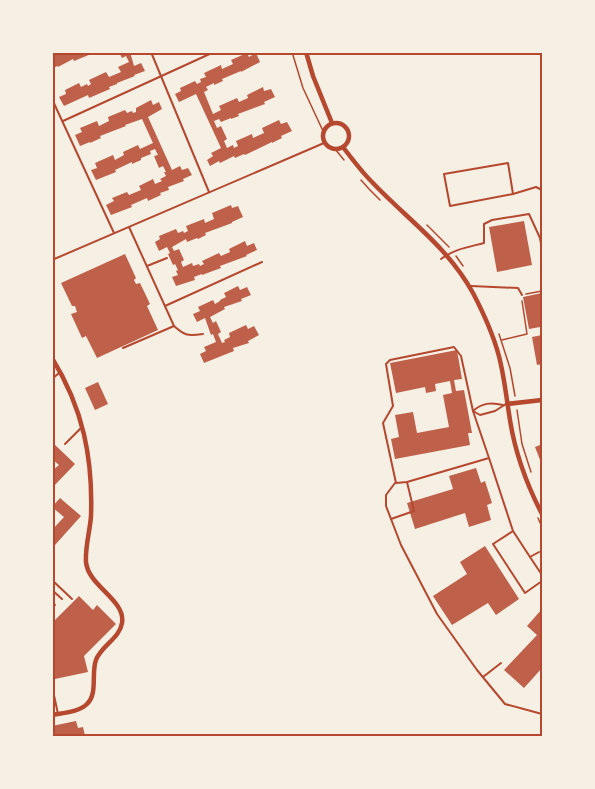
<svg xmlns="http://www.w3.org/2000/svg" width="595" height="789" viewBox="0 0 595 789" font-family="'Varela Round',sans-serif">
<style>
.building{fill:#bf614a}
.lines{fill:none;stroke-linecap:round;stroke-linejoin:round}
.path{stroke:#b5482f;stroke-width:1.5}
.service{stroke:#b5482f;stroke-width:2}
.minor{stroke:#b5482f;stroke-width:4.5}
.neatline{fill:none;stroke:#b5482f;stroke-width:2}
</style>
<rect width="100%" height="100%" fill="#f6efe4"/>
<g class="building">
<path d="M52,52H96L74,61L73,59L58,67V66L52,68Z"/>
<path d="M119,52H130L134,66L141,63L145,71L134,75L135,76L117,83V84L109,87L110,89L89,98L88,95L64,106L59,97L66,94L65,90L79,83L81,87L87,84L88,86L91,84L89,80L106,72L109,77L121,72L118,67L129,62L126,56L122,58Z"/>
<path d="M247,53L249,57L256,53L260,62L241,72V71L222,79L223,81L214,85V83L206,87L208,90L204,92L213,114L221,110L219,106L237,98L239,102L248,98L247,95L263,87L264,91L271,89L275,97L264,102L265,104L238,114L239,116L231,119V118L221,122L219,119L214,121L217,128L221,126L227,139L224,141L227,148L233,145L234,148L238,146L236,141L252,134L253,138L264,133L262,128L279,120L281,124L287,122L292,131L281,136L282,138L272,143V142L245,155L244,154L235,158L234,156L220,163L219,161L210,166L207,160L213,156L211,153L221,148L196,94L179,102L175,94L181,91L180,88L195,81L197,84L201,82L200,79L206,77L204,73L221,65L222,69L233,64L231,60Z"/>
<path d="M151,100L153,105L159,102L162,109L148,117L172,170L180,166L182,170L188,168L192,175L183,179L184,181L168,187L169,190L160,193L161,195L148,201L147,198L131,205L132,207L111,215L106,205L114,201L112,198L127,192L129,195L141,190L139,186L153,179L155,184L162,181L160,179L166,176L164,172H166L163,166L159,168L154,156L158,155L155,149L150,151L151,154L141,158V160L132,164V162L115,170L116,172L96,180L91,170L97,168L95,163L113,155L115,160L124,155L123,152L138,145L140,149L153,143L142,119L125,125L126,126L100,136L101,138L90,143V142L80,146L75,135L82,132L80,128L97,121L99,126L109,121L108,117L125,110L127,113L132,111L133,113L136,112V108Z"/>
<path d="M231,205L232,208L238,206L243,217L232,222V223L205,233L206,235L198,239L197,238L187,242L186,239L172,247L174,251L179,249L184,260L181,262L183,267L192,263L193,266L199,264L200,266L204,264L202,261L219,253L221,256L230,252L229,249L245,241L247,246L254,243L257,250L246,255L247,256L220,266L221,268L202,275V274L194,277L195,280L176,286L172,277L178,275L176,271L178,270L175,264L173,265L168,254L170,253L167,247L159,251L155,242L160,239L159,236L176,229L178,233L183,231L184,233L188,231L186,226L204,219L205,223L214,219L212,213Z"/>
<path d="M524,221L532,265L497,272L489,227Z"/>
<path d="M125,254L136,278L134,280L136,284L140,283L150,304L147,306L158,330L97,358L86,336L82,338L71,314L77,312L75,306H72L61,283Z"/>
<path d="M238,286L240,290L247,287L251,295L241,299L242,301L224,307L225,309L210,317L213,323L216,321L221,332L218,334L222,343L225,342L224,340L230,337L229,333L246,325L248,329L254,326L259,335L248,341L249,343L233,348L234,351L204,363L200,354L206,351L204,347L216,342L213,334L211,335L205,318L197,322L193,314L200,311L198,307L213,300L215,304L220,301V300L226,297L224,293Z"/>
<path d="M542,293V332H541L540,327L529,329L523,297Z"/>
<path d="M542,335V364L537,365L532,337Z"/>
<path d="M457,350L462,379L454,380L456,391L464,390L472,433H468L470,445L395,459L391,439L399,437L395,415L413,412L417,433L449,427L443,395L452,393L450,381L435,384L436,391L426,393L425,387L396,393L390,363Z"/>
<path d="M98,382L108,404L95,410L85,388Z"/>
<path d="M52,442L75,464L52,488V471L59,465L52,459Z"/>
<path d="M540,445L542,451V465L535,447Z"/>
<path d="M476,468L481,483L485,481L492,503L487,505L491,520L469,527L465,513L415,529L407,503L453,489L449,476Z"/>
<path d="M60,498L81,516L55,545L52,542V530L64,517L52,507Z"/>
<path d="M485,546L519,599L496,615L488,603L452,625L433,596L467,574L460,562Z"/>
<path d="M79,596L93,610L97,605L116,624L84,656L88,672L55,679L52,664V623Z"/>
<path d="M542,609V668L524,688L504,670L537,635L527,626Z"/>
<path d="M76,721L78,728L83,727L85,736H52V726Z"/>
</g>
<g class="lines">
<g class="path">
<path d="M292,52L303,88L323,131"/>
<path d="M335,149L344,160"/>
<path d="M361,180L369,189L380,200"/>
<path d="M427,225L449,247"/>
<path d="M456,256L463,266"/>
<path d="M526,294L542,291"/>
<path d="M499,334L510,368L515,396"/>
<path d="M502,340L527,334L522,301"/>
<path d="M517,410L522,444L531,472"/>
<path d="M538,518L542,527"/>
</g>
<g class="service">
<path d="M151,52L209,192"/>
<path d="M52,99L114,233"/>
<path d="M63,121L214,52"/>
<path d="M513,194L508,163L444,174L450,206L513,194L536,187L542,190"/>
<path d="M129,227L174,326C185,336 188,336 203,334"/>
<path d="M542,236L540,238L542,250"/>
<path d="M441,259C454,249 469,247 484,243V224L492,220L529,214L540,238"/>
<path d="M52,260L324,143"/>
<path d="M147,266L167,258"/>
<path d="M471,286L518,288L522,295"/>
<path d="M165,306L262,262"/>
<path d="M123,348L174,326"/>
<path d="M52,379L59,373"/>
<path d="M503,405C491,402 482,403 473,411L480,415L495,411L506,404"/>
<path d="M65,444L82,427"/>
<path d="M489,458L473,411L461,356L454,347L390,360L386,364L393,406L383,423L396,483L407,482L489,458L513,531"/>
<path d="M395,483L386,495V506L401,545L437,614L477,670L505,704L542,714"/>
<path d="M391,519L414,511L407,482"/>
<path d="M539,552L530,557L542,575"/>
<path d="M530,557L513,531L493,544L525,593L542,581"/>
<path d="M52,580L72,599"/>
<path d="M52,590L62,599"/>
<path d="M52,602L55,605"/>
<path d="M483,677L501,663"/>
<path d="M52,686L58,714"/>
</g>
<g class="minor">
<path d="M306,52L313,76L332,123"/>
<circle cx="336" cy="136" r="13"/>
<path d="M343,147C352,159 361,171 372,182C408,220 447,246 473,293C485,316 496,340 501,365C505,383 507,402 510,420C515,452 527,485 542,514"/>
<path d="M52,358C83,408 93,458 91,516C90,531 85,547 86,562C88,586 126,600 122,623C120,638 101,646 96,660C91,673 98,694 87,704C79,712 63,713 52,715"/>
<path d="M507,404L542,400"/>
</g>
</g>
<rect width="595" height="789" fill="none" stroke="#f6efe4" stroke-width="108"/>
<rect x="54" y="54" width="487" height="681" class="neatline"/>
</svg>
